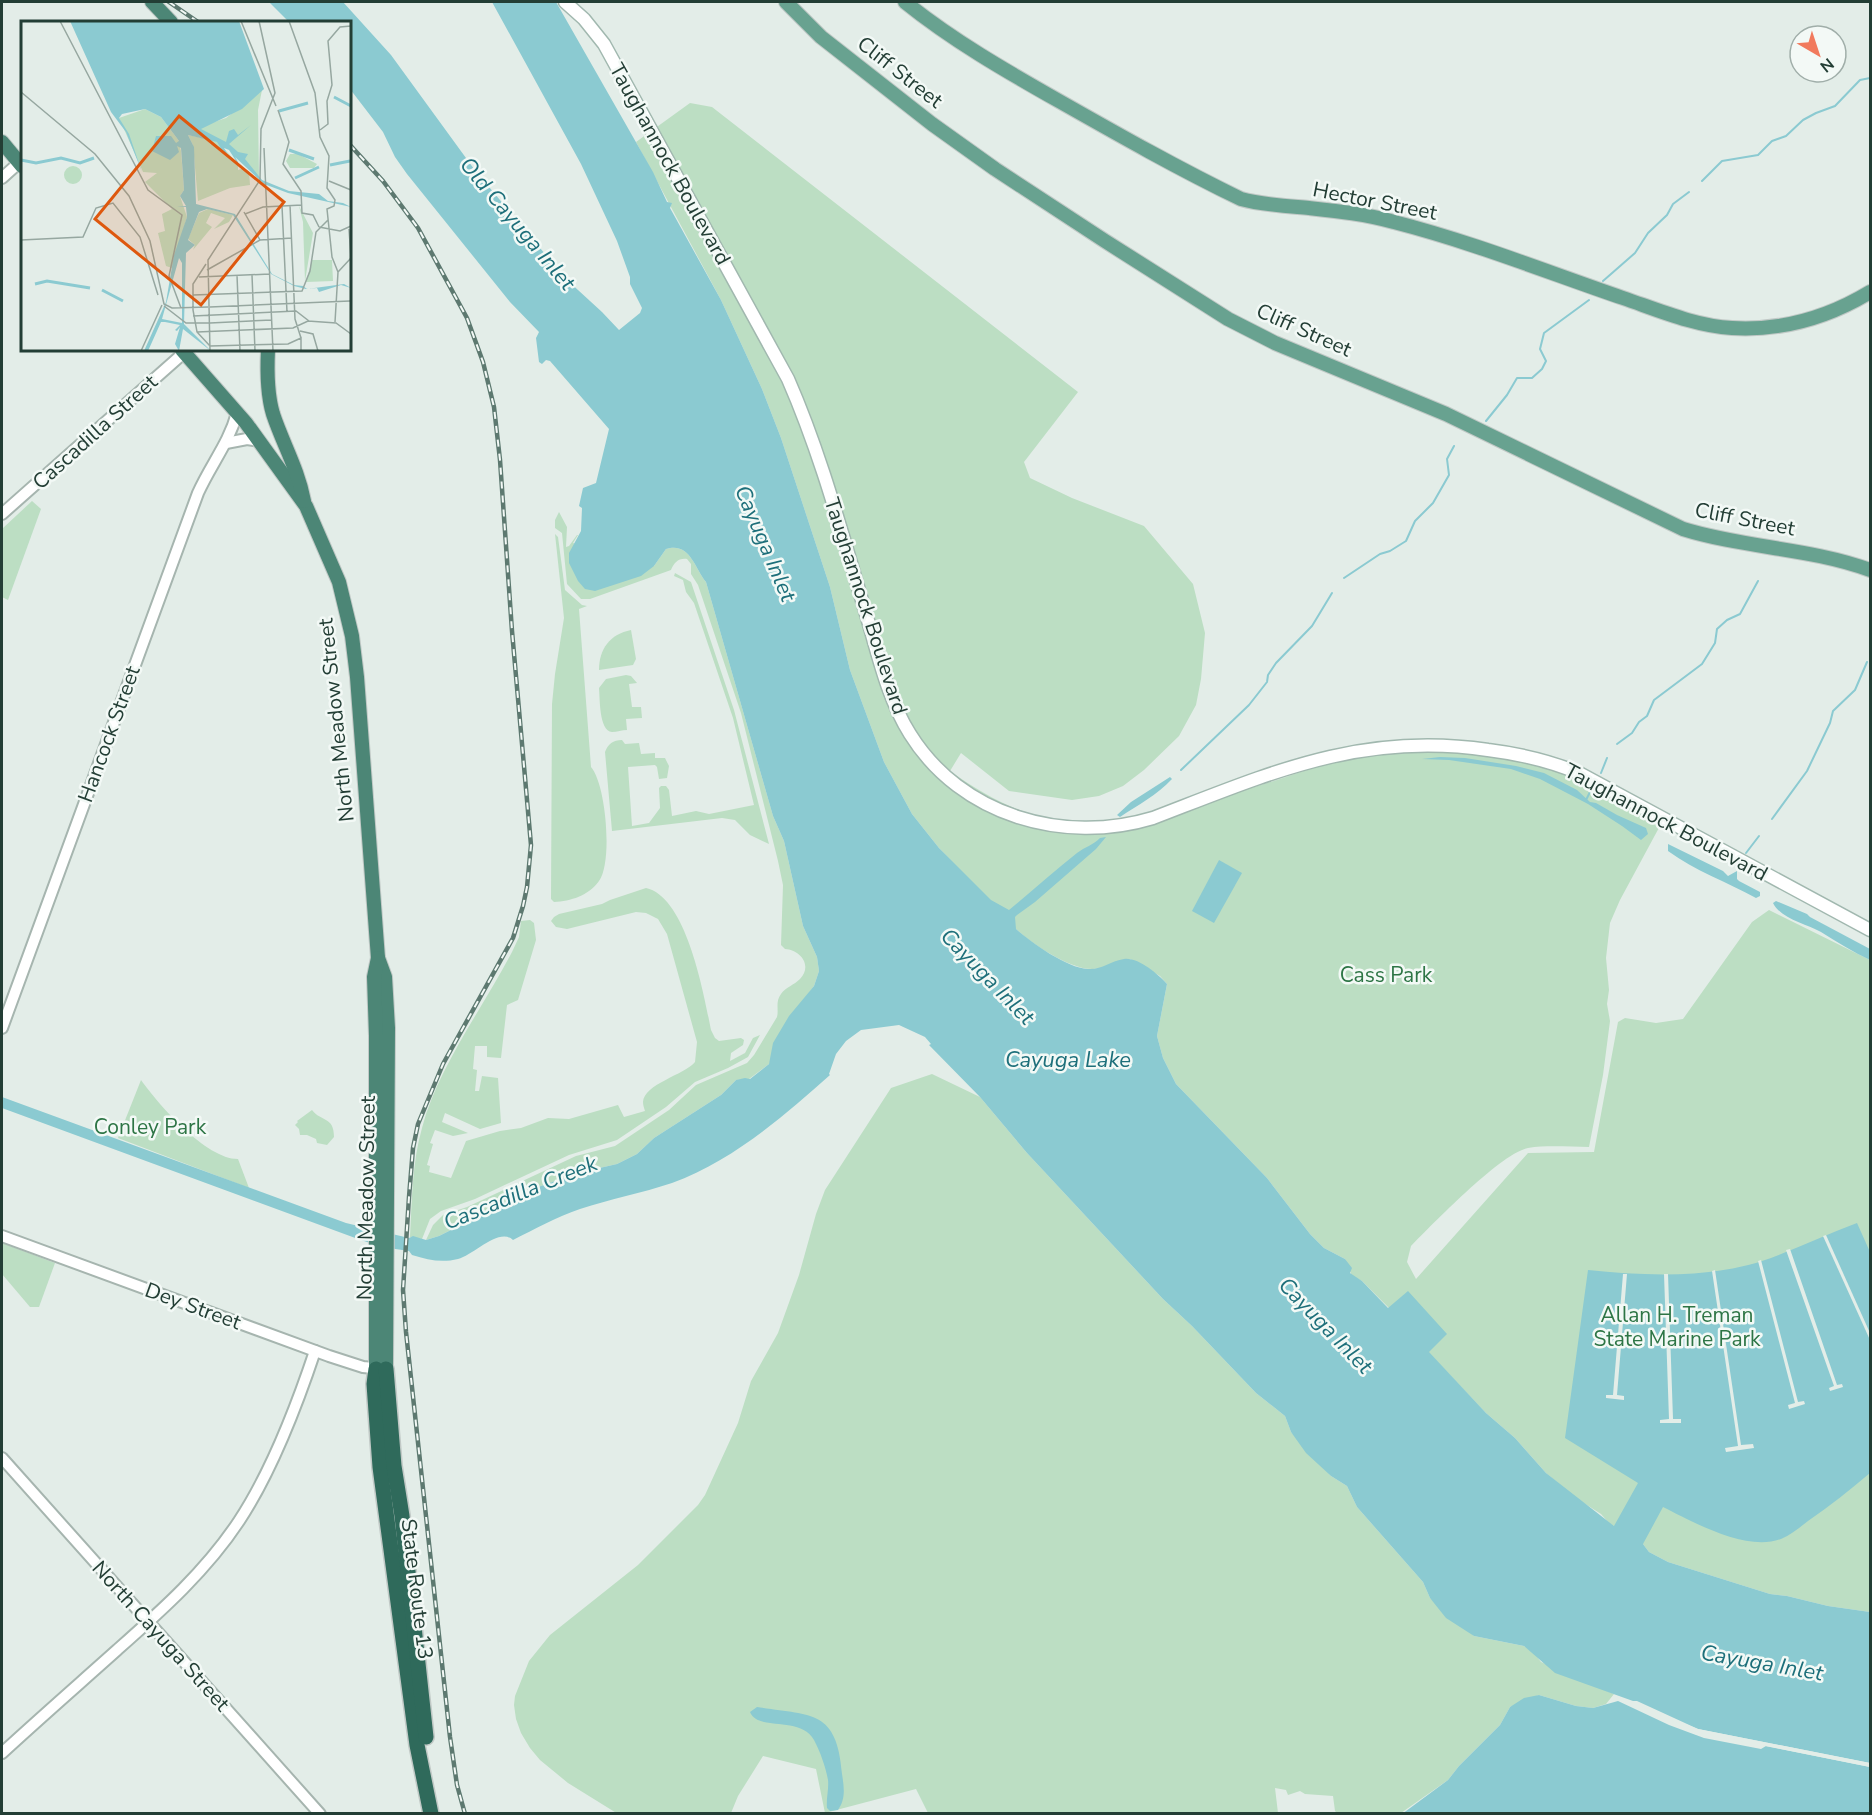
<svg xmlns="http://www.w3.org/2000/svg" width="1872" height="1815" viewBox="0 0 1872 1815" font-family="'Nunito Sans',sans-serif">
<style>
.green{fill:#bcdec3}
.water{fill:#8bcad1}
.pier{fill:#e3ede8}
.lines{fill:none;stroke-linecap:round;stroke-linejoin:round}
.stream{stroke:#8bcad1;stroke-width:2}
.tertiary-casing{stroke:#a6b5af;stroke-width:14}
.secondary-casing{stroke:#a1b8af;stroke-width:15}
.primary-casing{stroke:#c1c9c6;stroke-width:16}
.trunk-casing{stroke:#c1c9c6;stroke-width:16}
.motorway-casing{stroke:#c1c9c6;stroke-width:18}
.tertiary{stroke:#fff;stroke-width:10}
.secondary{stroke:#fff;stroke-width:12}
.primary{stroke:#68a290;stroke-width:14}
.trunk{stroke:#4c8676;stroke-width:14}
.motorway{stroke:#2f6a5b;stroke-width:15}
.rail-casing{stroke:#5d7970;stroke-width:4.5}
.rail{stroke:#f3f9f6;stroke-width:2;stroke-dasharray:7;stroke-linecap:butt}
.labels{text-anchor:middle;stroke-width:5;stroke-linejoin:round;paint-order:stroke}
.street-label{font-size:21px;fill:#233e35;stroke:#f3f9f6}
.park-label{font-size:21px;fill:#2d7545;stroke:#f3f9f6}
.water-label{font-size:22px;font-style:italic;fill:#1d6f7a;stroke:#f3f9f6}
.inset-river{fill:none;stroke:#8bcad1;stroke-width:3}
.inset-road{fill:none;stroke:#96a7a0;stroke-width:1.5}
.view{fill:#de580e;fill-opacity:0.15;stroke:#de580e;stroke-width:3}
.inset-edge{fill:none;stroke:#233e35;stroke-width:3}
</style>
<rect width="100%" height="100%" fill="#e3ede8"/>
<g class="green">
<path d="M690,103L712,107L1078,392L1024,462L1030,478L1072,498L1144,526L1193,584L1205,633L1201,679L1196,705L1179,736L1144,770L1123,786L1099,796L1072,800L1009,791L961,753L950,771C1005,810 1054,831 1123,819C1141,816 1158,810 1176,806C1205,799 1235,793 1264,784C1295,775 1326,761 1359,756C1434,744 1515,754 1586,783C1612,794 1637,810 1661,824L1620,900L1610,923L1606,958L1609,990L1607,1004L1610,1021L1603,1075L1589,1147C1570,1147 1547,1145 1528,1148C1501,1153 1433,1224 1411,1246L1407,1262L1416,1279L1528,1153L1594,1152L1618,1022L1625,1018L1656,1023L1683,1019L1752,922L1769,910L1870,960V1612L1828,1606L1787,1596L1770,1594L1668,1562L1649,1552L1643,1544L1609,1523L1601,1514L1576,1498L1546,1473L1515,1438L1486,1413L1428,1352L1408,1292L1389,1308L1362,1281L1352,1276L1345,1259L1324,1248L1310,1234L1267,1178L1176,1084L1163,1058L1157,1036L1167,984L1160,976L1130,959C1118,962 1105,968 1093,969C1071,970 1032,944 1016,929L939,848L912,814L884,762L850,670L830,587L781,438L762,389L721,300L636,142Z"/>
<path d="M32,501L41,509L8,600L2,597V529Z"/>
<path d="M559,512L567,527L566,547L569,546L577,535H578L573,543L654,566L666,549C690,542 694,567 706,582L773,816L784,841L803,926L817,957L819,971L814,986L803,1001L769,1064L749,1079L736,1080L721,1095L654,1138L637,1154L617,1164L582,1172L535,1188L439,1236L426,1240L433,1225L443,1215L467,1207L576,1156L615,1146L669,1110L696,1085L747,1063L754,1055L777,1017C779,1009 775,1002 781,994C786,987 794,985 800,979C813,965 800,950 785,949L781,945L783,885L778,861L741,713L698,585L691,574V564L687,559C678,558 674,563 671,570L590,599H581L567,584L562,533L555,528V520Z"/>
<path d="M555,534L558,537L565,590L582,605L587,606L579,609L591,767C606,784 613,862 599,881C588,896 571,901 554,902L551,899L552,704L555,674L564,618Z"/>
<path d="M675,573L691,582L734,710L769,844L750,835L735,820L722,818L612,831L605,752C608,744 613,740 622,740L625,744L639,743L641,754L655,753V758H665L669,766L667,778L659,779L657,767L655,765L628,767L632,826L649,823L660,808L659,788L661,786H666L669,790L672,816L696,811L709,814L754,805L733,718L694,603L686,592L683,580L674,576Z"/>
<path d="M631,630L636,659L633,665L599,670C599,649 610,634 631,630Z"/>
<path d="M626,675L631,676L637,683L629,684L632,707H641L642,718L626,719L627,730C622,730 617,732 612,732C599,731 600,699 599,688L606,679Z"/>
<path d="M646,888C687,897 704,995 711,1030L715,1038L719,1041L741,1038L744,1040L743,1045L731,1053L730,1061L745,1053L753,1038L760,1035L748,1057L728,1068L695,1082L666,1107L617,1140L569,1155L475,1199L441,1211L430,1219L422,1239L410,1237C412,1200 412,1163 422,1128C437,1069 484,1006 512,952L519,937L521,921L530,920L534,923L536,940L518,1000L507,1005L501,1058L487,1057V1046H475L473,1069L477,1070L475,1091H479L482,1076L498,1078L501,1123L480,1129L445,1113L442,1122L468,1133L453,1136L435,1130L430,1143L433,1144L427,1165L430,1166L429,1172L451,1178L466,1141L500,1131L521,1128L548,1118L569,1119L618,1105L624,1117L645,1111C644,1108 643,1105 643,1102C644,1084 684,1075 695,1062L697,1042L667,934L658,919L646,913L636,912L567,929L556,927L551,921L554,917L559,914L602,904L610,900Z"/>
<path d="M932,1074L980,1097L1027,1153L1163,1299L1192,1326L1256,1393L1285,1416L1291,1432L1331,1476L1347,1486L1357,1507L1423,1582L1430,1598L1474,1636L1524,1646L1534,1653L1541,1662L1614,1694L1606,1704L1593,1708L1576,1706L1539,1695L1510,1707L1500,1725L1459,1766L1448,1780L1401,1813H1337L1335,1811L1333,1796L1305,1794L1300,1791L1288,1795L1286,1790L1275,1788L1278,1813H928L916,1789L825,1813L816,1769L763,1756L738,1796L731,1813L618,1814L568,1783L540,1760L530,1748L521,1733L516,1719L514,1705L515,1696L529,1661L550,1635L638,1565L698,1505L705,1495L738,1423L751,1381L778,1333L799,1275L816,1214L825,1190L891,1088Z"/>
<path d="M141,1080C159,1105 206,1159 238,1159L249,1188L118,1138Z"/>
<path d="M312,1110C321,1122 334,1116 334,1137L327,1145L317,1143L316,1139L307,1135H300L299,1129L295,1125L298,1122L297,1121Z"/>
<path d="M2,1243L55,1263L39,1307H30L2,1274Z"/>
</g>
<g class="water">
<path d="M269,2H343L391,55L474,169L566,279L602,312L619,330L640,313L642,308L630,284V277L617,241L581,164L492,2H556L653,172L667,202L672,203L670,208L721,300L762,389L781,438L830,587L850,670L884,762L912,814L939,848L991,900L1009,910C1032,891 1054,871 1077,853C1085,847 1093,845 1100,838L1106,837L1096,849L1035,902L1017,915L1015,917L1016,929C1032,943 1067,968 1088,969C1101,970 1111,961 1124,959C1138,957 1158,974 1167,984L1157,1036L1163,1058L1176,1084L1267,1178L1310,1234L1324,1248L1345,1259L1352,1268L1350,1273L1362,1281L1388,1308L1408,1291L1447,1334L1429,1352L1486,1413L1515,1438L1546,1473L1614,1526L1638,1483L1565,1438L1588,1270C1648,1276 1713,1279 1771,1258C1800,1247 1828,1234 1857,1223L1870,1252V1473C1850,1490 1830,1506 1808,1521C1800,1527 1791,1535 1781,1539C1746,1552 1693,1522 1663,1507L1643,1544L1649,1552L1668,1562L1770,1594L1787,1596L1828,1606L1870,1612V1763L1698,1729L1637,1701H1633L1555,1673L1524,1646L1474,1636L1446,1618L1430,1598L1423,1582L1357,1507L1347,1486L1331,1476L1306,1453L1291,1432L1285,1416L1256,1393L1192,1326L1163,1299L1027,1153L980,1097L929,1045L931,1044L925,1037L899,1025L861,1030L846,1041L836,1054L829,1074L830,1075C783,1117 732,1161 672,1183C642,1193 610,1199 580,1209C556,1217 535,1229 513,1240C499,1227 474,1255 458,1259C442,1263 428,1260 412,1255L409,1251L382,1247L358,1239L2,1108V1097L346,1223L409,1238L413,1236L426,1240L439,1236L535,1188L582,1172L617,1164L637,1154L654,1138L721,1095L736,1080L745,1078L750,1079L769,1064L773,1043L789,1016L814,986L819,971L817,957L803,926L784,841L773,816L706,582C694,567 690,542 666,549L654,566L641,576L595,591L585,589L578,581L569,563V553L581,531L582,508L579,506L583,488L596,483L609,429L550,361L546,360L542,364L539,362L536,338L539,332L510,302L407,174L395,157L383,132L350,89V22H289Z"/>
<path d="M1440,757L1465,758L1516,766L1544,773L1577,790L1590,802L1596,803L1617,815L1646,828L1648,834L1641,840L1622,826L1588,804L1540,779L1511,769L1449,760L1422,759Z"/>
<path d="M1170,777L1172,779C1157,795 1138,805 1120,817L1117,815L1131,802Z"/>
<path d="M1668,844L1723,871L1728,876L1737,871V879L1739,881L1760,892V896L1756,898C1727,882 1695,871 1668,851Z"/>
<path d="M1219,860L1242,873L1214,923L1192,911Z"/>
<path d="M1776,901L1807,914L1810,917L1870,949V960C1853,952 1837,942 1821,932C1806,924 1781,919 1773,903Z"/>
<path d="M1539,1695L1576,1706L1593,1708L1618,1701L1669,1725L1704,1738L1761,1749L1766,1746L1870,1767V1813L1402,1814L1448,1780L1459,1766L1500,1725L1510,1707L1524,1698Z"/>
<path d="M757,1707C810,1716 837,1708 842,1774C844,1787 846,1799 838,1810L830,1811L827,1808C826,1799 829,1789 828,1780C826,1768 820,1751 814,1740C800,1715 758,1732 750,1712Z"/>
</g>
<g class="pier">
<path d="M1826,1235L1870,1333V1340L1823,1236Z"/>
<path d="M1790,1249L1837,1385L1842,1384L1843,1387L1830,1391L1829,1388L1834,1386L1786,1250Z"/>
<path d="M1761,1260L1798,1402L1804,1401L1805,1404L1789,1409L1788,1405L1795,1403L1758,1261Z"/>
<path d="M1715,1270L1741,1445L1753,1444L1754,1448L1726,1452L1725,1448L1738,1446L1712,1271Z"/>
<path d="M1623,1274H1627L1617,1395L1624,1396V1400L1606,1398V1395H1613Z"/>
<path d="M1664,1274H1668L1673,1419H1681V1423H1660V1420L1669,1419Z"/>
<path d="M1638,1705L1698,1729L1870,1763V1767L1696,1732Z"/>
</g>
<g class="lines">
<g class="stream">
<path d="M1702,181L1722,161L1758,155L1772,141L1786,136L1803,120L1816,113L1835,106L1860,80L1870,78"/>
<path d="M1603,281L1635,253L1648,233L1667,215L1673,204L1689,192"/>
<path d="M1486,421L1507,395L1517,378H1532L1542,369L1546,361L1540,349L1544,333L1589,300"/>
<path d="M1344,578L1380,554L1390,551L1406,541L1415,521L1433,503L1449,475L1447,459L1454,446"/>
<path d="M1617,744L1632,733L1639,722L1647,716L1654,700L1702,664L1715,643L1717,629L1727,620L1740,614L1758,581"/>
<path d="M1181,770L1249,705L1267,682L1268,675L1276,663L1312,626L1332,593"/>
<path d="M1601,773L1607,758"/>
<path d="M1586,800L1591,790"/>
<path d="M1772,819L1807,771L1830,723L1833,711L1855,690L1867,662"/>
<path d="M1746,853L1759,836"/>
</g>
<g class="tertiary-casing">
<g id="tertiary">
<path d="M2,178L22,160"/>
<path d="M226,443L247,439L259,441"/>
<path d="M2,514L187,350"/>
<path d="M2,1028L198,493C211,464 229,443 237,413"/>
<path d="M2,1236L329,1356L363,1367L383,1369"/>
<path d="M2,1458L320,1814"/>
<path d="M2,1753C40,1718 79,1684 117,1650C162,1610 206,1571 239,1521C272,1471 296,1408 315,1351"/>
</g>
</g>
<g class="secondary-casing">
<path id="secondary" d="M565,2L584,19L604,44L788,379C820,452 841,530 864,607C877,649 886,696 910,734C961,816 1064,845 1153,818C1268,774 1361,731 1488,750C1520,754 1551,761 1581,774L1870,930"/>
</g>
<g class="primary-casing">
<g id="primary">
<path d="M786,2L821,37L932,124L995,169L1105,241L1228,319L1275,343L1446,414L1683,529C1744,548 1810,548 1870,570"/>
<path d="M905,2C952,40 1006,71 1059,101C1119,135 1179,169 1241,199C1263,205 1286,206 1309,208C1337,211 1366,214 1394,222C1472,242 1547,272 1623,298C1658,310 1695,326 1732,328C1783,331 1827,318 1870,292"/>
</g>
</g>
<g class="trunk-casing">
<g id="trunk">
<path d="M152,2L171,22"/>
<path d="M2,142L22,166"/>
<path d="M182,350L246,423L306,506L339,582L352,636L357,677L378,958L385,977L388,1028L386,1369"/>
<path d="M268,350C267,370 267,394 273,414C283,444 298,469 304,501"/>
<path d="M376,1369V1036L374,977L378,958"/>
</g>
</g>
<g class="motorway-casing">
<g id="motorway">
<path d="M376,1369L374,1384L380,1467L417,1745L431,1814"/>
<path d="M386,1369L394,1466L402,1516L426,1737"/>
</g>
</g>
<use href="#tertiary" class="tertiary"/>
<use href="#secondary" class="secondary"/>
<use href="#primary" class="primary"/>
<use href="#trunk" class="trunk"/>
<use href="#motorway" class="motorway"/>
<g class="rail-casing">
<g id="rail">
<path d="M169,2L198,22"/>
<path d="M350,145L383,181L418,228L467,318L483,362L494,407L500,460L512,631L531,845L527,887L523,906L513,938L443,1064L418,1124L413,1148L409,1197L403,1290L406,1332L450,1737L457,1785L465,1814"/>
</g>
</g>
<use href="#rail" class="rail"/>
</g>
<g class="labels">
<g class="street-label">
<text transform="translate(900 72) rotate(38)" y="7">Cliff Street</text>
<text transform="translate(670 164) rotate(61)" y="7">Taughannock Boulevard</text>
<text transform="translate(1375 201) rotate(11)" y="7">Hector Street</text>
<text transform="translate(1304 330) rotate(24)" y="7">Cliff Street</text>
<text transform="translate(95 432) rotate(-42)" y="7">Cascadilla Street</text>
<text transform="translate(1745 519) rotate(11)" y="7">Cliff Street</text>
<text transform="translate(866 606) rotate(72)" y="7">Taughannock Boulevard</text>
<text transform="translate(336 720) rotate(-96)" y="7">North Meadow Street</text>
<text transform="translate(109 734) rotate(-70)" y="7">Hancock Street</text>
<text transform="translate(1666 822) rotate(28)" y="7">Taughannock Boulevard</text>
<text transform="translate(366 1198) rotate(-89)" y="7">North Meadow Street</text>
<text transform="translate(193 1306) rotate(20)" y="7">Dey Street</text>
<text transform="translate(417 1589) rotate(83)" y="7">State Route 13</text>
<text transform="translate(161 1636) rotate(48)" y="7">North Cayuga Street</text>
</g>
<g class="park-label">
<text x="1386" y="982">Cass Park</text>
<text x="150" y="1134">Conley Park</text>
<text x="1677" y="1322">Allan H. Treman<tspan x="1677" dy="24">State Marine Park</tspan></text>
</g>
<g class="water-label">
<text transform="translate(518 223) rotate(50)" y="8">Old Cayuga Inlet</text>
<text transform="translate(766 543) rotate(67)" y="8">Cayuga Inlet</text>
<text transform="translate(988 976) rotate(46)" y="8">Cayuga Inlet</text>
<text x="1068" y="1067">Cayuga Lake</text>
<text transform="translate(520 1192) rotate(-22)" y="8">Cascadilla Creek</text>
<text transform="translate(1326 1325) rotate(46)" y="8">Cayuga Inlet</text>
<text transform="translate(1762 1662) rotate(10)" y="8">Cayuga Inlet</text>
</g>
</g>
<g transform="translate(21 21)">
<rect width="330" height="330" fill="#e3ede8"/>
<path d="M241,69L237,89L238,158L203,123L181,114L178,106L205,97ZM124,88L140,96L158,120L160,130L163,169L159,175L166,196L151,247L145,245L137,212L144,210L141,193L151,188L124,161L136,152L122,151L98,97ZM167,114L186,118L190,124L189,118L197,121L217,143V149L223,147L228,151L229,164L209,167L177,180L172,124ZM269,133H277L296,143L293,147H269L265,140ZM43 154a9 9 0 1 1 18 0a9 9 0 1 1-18 0ZM278,185L292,212L284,260L282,201ZM187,188L212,194L208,201L193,208L204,197L190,192L185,202L191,206L172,229L174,224L167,218L178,192ZM291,239H311L312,260L285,261Z" fill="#bcdec3"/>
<path d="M49,0H218L243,68L221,88L180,108L205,121L208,110L213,108L217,114L230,104L208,123L217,131L227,133L224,138L241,159L268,170L298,173L307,180L322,182L330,186L267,172L243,163L214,136L217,141V143L208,129L203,127L206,132L202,131L196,121L167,114L173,126L175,183L214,193L251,253L273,264L282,265L286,268L323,263L330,267L320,264L298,271L296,267L285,268L273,265L250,253L212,194L186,188L178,191L167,219L174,224L165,232L163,303L190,330L162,308L158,330L154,323L159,306L156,310L154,309L159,304L144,301H140L127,330H123L145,281L153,234L166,196L165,186H156L165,185L159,175L163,169L160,127L156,125L158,131L149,139L131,130L135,115H150L155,122L158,120L140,96L124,88L101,93L98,97L108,113L121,151L105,111L90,91ZM158,237L161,242V302L141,298Z" fill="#8bcad1" fill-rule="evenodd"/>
<path class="inset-river" d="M313,76L330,85M258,90L287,82M268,129L293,138M0,139L15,142L40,137L59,142L73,137M309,144L329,140M274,157L298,146M14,263L26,260L69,267M81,269L102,280"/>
<path class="inset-road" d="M39,0L127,169L161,194L148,255L160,287M220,0L255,85M268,0L294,72L299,116L308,135L306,167L314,179L313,185L306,188L311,236L317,251L314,301M0,71L74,133L108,175L129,220L143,283L151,287L187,286M257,89L268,121L262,143L280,170L281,192L292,194L298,206M299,109L307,103L306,80L311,64L307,20L319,6L330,5M243,127L252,330M308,160L330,169M269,184L274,298L280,317M261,185L266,291M223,191L239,219M224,193L242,186L281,184M298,206L319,210L330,205M328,208L330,237M0,219L62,216L75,187L92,182L119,216L137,274M185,243L172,263V289L176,311L189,325M186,249L239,219L271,217M317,251L330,237M216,254L219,330M231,254L234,330M178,256L249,253M172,274L281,270L289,250L295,211L307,199M330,275V301M143,285L165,302H188M189,286L329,280M172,295L275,290L288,300M189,302L251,299M279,310L292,313L297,330M176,311L272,307L287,300L315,302L330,313M189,325L267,323L280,317V330M120,330L141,284M189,330L187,239L239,159L240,108L254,72L238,0"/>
<path class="view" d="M158,95L263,181L180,284L74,198Z"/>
<rect width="330" height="330" class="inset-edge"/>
</g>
<rect width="1872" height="1815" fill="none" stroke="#233e35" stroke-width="6"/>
<g transform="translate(1818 54) rotate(141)"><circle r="28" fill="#f3f9f6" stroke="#a0aea9" stroke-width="1.5"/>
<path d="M0-4.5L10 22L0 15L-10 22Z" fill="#f17a5d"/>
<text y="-9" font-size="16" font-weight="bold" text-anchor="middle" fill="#233e35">N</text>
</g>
</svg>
